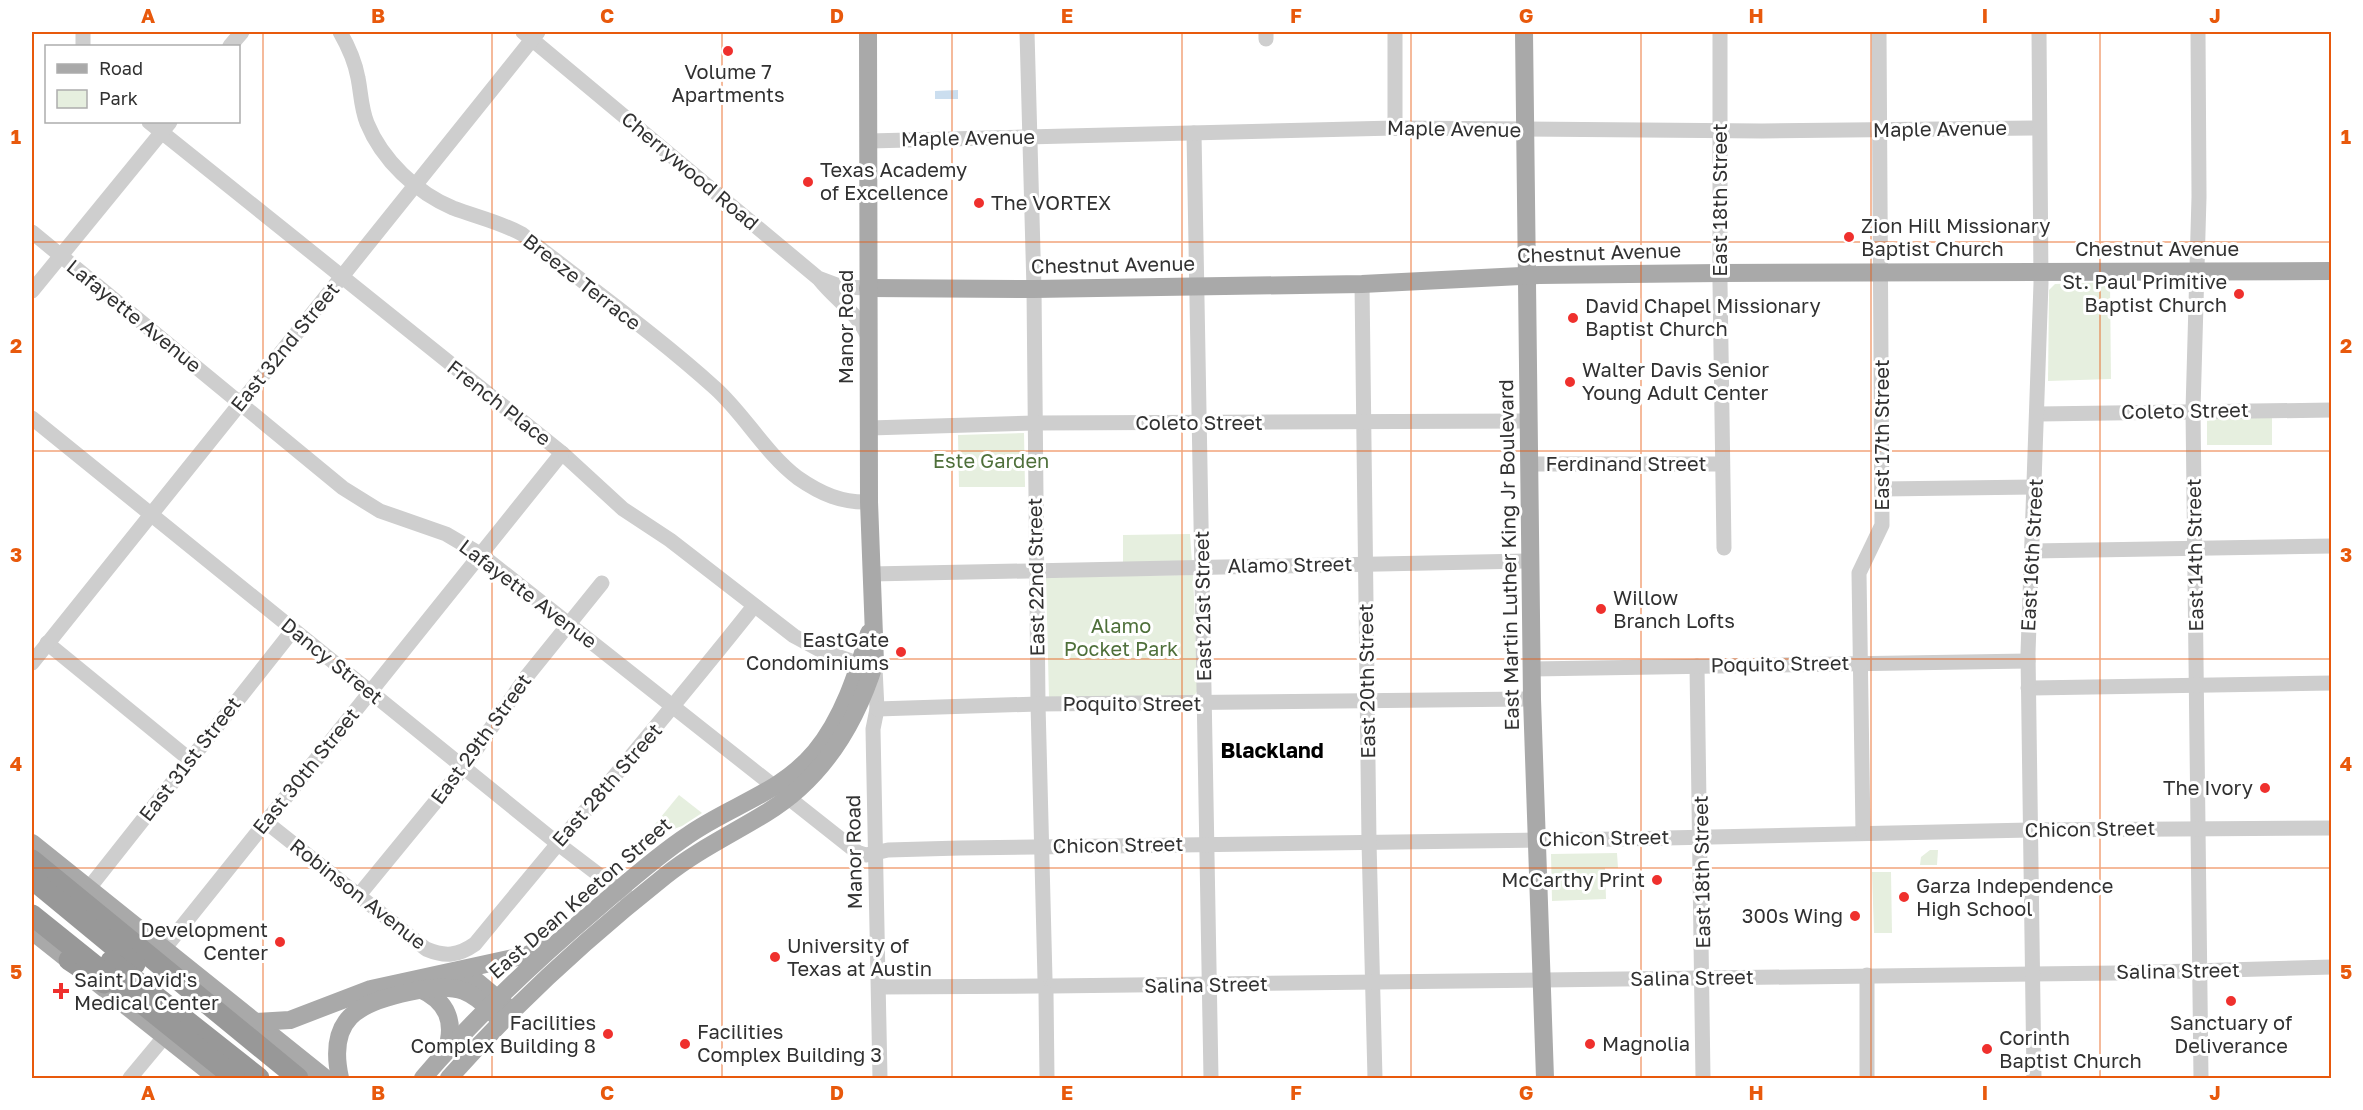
<svg xmlns="http://www.w3.org/2000/svg" width="2363" height="1110" viewBox="0 0 2363 1110" font-family="'Golos Text',sans-serif">
<style>
.green{fill:#e6efdf}
.water{fill:#cbdeef}
.lines{fill:none;stroke-linecap:round;stroke-linejoin:round}
.minor{stroke:#cecece;stroke-width:15}
.major{stroke:#a9a9a9;stroke-width:18}
.highway{stroke:#989898;stroke-width:21}
.highway-bridge{stroke:#989898;stroke-width:21}
.grid{fill:none;stroke:#e8590c;stroke-width:1.5;stroke-opacity:0.55}
.poi-dot{fill:#ef302d;stroke:#fff;stroke-width:2}
.labels{text-anchor:middle;stroke-width:6;stroke-linejoin:round;paint-order:stroke}
.poi-label{font-size:20px;fill:#313131;stroke:#fff;text-anchor:start}
.street-label{font-size:20px;fill:#313131;stroke:#fff}
.park-label{font-size:20px;fill:#4f703b;stroke:#fff}
.neighbourhood-label{font-size:21px;font-weight:bold;fill:#000;stroke:#fff}
.neatline{fill:none;stroke:#e8590c;stroke-width:2}
.grid-label{font-size:20px;text-anchor:middle;font-weight:bold;fill:#e8590c}
</style>
<rect width="100%" height="100%" fill="#fff"/>
<g class="green">
<path d="M2110,282L2111,379L2048,381L2049,290L2055,284Z"/>
<rect x="2207" y="418" width="65" height="27"/>
<path d="M1024,433L1025,487H959L958,435Z"/>
<path d="M1190,534L1192,563L1123,564V535Z"/>
<path d="M1193,575L1198,690L1194,696L1049,698L1046,577Z"/>
<path d="M679,795L702,813L682,826L658,835L652,828Z"/>
<path d="M1930,850H1938L1937,865H1920L1921,857Z"/>
<path d="M1617,853L1618,868H1605L1606,899L1552,901L1551,854Z"/>
<path d="M1872,872H1891L1892,933H1874Z"/>
</g>
<path class="water" d="M958,90V99H935V91Z"/>
<g class="lines">
<g class="minor">
<path d="M83,32V46"/>
<path d="M340,32C348,46 355,61 358,78C361,93 361,108 367,123C382,160 417,193 453,208C477,217 500,222 522,234C586,285 654,333 715,388C745,415 765,453 798,478C821,494 842,503 869,502"/>
<path d="M523,32L818,278L842,287L868,288"/>
<path d="M1027,32L1034,289L1038,704L1045,979"/>
<path d="M1266,32V39"/>
<path d="M1720,32V283L1724,548"/>
<path d="M2198,32L2199,197L2193,410L2201,1078"/>
<path d="M230,46L242,32"/>
<path d="M149,122L562,453L623,509L670,540L794,636L820,650L860,664"/>
<path d="M1395,128V32"/>
<path d="M1194,133L1211,1078"/>
<path d="M869,141L1395,128L1762,131L2039,128"/>
<path d="M32,232L343,488L380,511L446,534L480,554L857,852L866,855L888,850L960,848L1620,839L2030,830L2332,828"/>
<path d="M820,280C836,300 858,313 868,337"/>
<path d="M1362,284L1369,842L1375,1078"/>
<path d="M32,291L170,122"/>
<path d="M2039,414L2332,410"/>
<path d="M32,418L557,843L628,897"/>
<path d="M870,428L1035,423L1529,421"/>
<path d="M1530,464H1722"/>
<path d="M1882,489L2036,487"/>
<path d="M2031,551L2332,546"/>
<path d="M871,574L1530,561"/>
<path d="M47,643L189,759"/>
<path d="M32,663L538,32"/>
<path d="M1697,666L1703,1078"/>
<path d="M875,668L877,709L873,729L880,1078"/>
<path d="M1532,669L2028,661"/>
<path d="M2028,688L2332,683"/>
<path d="M877,709L1038,704L1532,699"/>
<path d="M266,822L426,949C445,957 458,956 475,944C567,831 663,721 754,606"/>
<path d="M1863,833L1859,573L1882,525L1879,32"/>
<path d="M89,888L293,630"/>
<path d="M359,895L464,767L527,676L602,583"/>
<path d="M164,949L562,453"/>
<path d="M1867,975V1078"/>
<path d="M1052,986L2118,973L2332,967"/>
<path d="M879,987L1038,986"/>
<path d="M1046,993L1047,1078"/>
<path d="M130,1078L165,1036"/>
<path d="M2034,1078L2028,653L2041,283L2039,32"/>
</g>
<g class="major">
<path d="M1524,32L1532,699L1545,1078"/>
<path d="M868,288L1034,289L1362,284L1539,275L1720,273L2332,271"/>
<path d="M32,843L325,1078"/>
<path d="M32,931L217,1078"/>
<path d="M451,975L475,980L506,1006"/>
<path d="M420,989C447,1001 456,1022 446,1051"/>
<path d="M256,1022L290,1020L371,989L527,955L546,947"/>
<path d="M340,1078C327,1019 357,1003 409,992C427,988 447,985 464,991C477,996 488,1007 497,1017"/>
<path d="M423,1078C477,1015 538,958 602,904C629,881 657,856 687,836C729,806 781,793 815,752C843,718 857,674 869,633"/>
<path d="M449,1078C514,1005 588,937 665,876C696,851 732,834 766,813C822,779 856,723 875,662L869,502L868,32"/>
</g>
<g class="highway">
<path d="M32,860L298,1078"/>
<path d="M32,879L135,964"/>
<path d="M69,960L104,983"/>
<path d="M111,961L259,1078"/>
</g>
<path class="highway-bridge" d="M32,915L235,1078"/>
</g>
<path class="grid" d="M263,32V1078M492,32V1078M722,32V1078M952,32V1078M1182,32V1078M1411,32V1078M1641,32V1078M1871,32V1078M2100,32V1078M32,242H2332M32,451H2332M32,659H2332M32,868H2332"/>
<g class="poi-dot">
<circle cx="728" cy="51" r="6"/>
<circle cx="808" cy="182" r="6"/>
<circle cx="979" cy="203" r="6"/>
<circle cx="1849" cy="237" r="6"/>
<circle cx="2239" cy="294" r="6"/>
<circle cx="1573" cy="318" r="6"/>
<circle cx="1570" cy="382" r="6"/>
<circle cx="1601" cy="609" r="6"/>
<circle cx="901" cy="652" r="6"/>
<circle cx="2265" cy="788" r="6"/>
<circle cx="1657" cy="880" r="6"/>
<circle cx="1904" cy="897" r="6"/>
<circle cx="1855" cy="916" r="6"/>
<circle cx="280" cy="942" r="6"/>
<circle cx="775" cy="957" r="6"/>
<path d="M58 982h6v6h6v6h-6v6h-6v-6h-6v-6h6z"/>
<circle cx="2231" cy="1001" r="6"/>
<circle cx="608" cy="1034" r="6"/>
<circle cx="685" cy="1044" r="6"/>
<circle cx="1590" cy="1044" r="6"/>
<circle cx="1987" cy="1049" r="6"/>
</g>
<g class="labels">
<g class="poi-label">
<text x="728" y="79" text-anchor="middle">Volume 7<tspan x="728" dy="23">Apartments</tspan></text>
<text x="820" y="177">Texas Academy<tspan x="820" dy="23">of Excellence</tspan></text>
<text x="991" y="210">The VORTEX</text>
<text x="1861" y="233">Zion Hill Missionary<tspan x="1861" dy="23">Baptist Church</tspan></text>
<text x="2227" y="289" text-anchor="end">St. Paul Primitive<tspan x="2227" dy="23">Baptist Church</tspan></text>
<text x="1585" y="313">David Chapel Missionary<tspan x="1585" dy="23">Baptist Church</tspan></text>
<text x="1582" y="377">Walter Davis Senior<tspan x="1582" dy="23">Young Adult Center</tspan></text>
<text x="1613" y="605">Willow<tspan x="1613" dy="23">Branch Lofts</tspan></text>
<text x="889" y="647" text-anchor="end">EastGate<tspan x="889" dy="23">Condominiums</tspan></text>
<text x="2253" y="795" text-anchor="end">The Ivory</text>
<text x="1645" y="887" text-anchor="end">McCarthy Print</text>
<text x="1916" y="893">Garza Independence<tspan x="1916" dy="23">High School</tspan></text>
<text x="1843" y="923" text-anchor="end">300s Wing</text>
<text x="268" y="937" text-anchor="end">Development<tspan x="268" dy="23">Center</tspan></text>
<text x="787" y="953">University of<tspan x="787" dy="23">Texas at Austin</tspan></text>
<text x="74" y="987">Saint David's<tspan x="74" dy="23">Medical Center</tspan></text>
<text x="596" y="1030" text-anchor="end">Facilities<tspan x="596" dy="23">Complex Building 8</tspan></text>
<text x="2231" y="1030" text-anchor="middle">Sanctuary of<tspan x="2231" dy="23">Deliverance</tspan></text>
<text x="697" y="1039">Facilities<tspan x="697" dy="23">Complex Building 3</tspan></text>
<text x="1999" y="1045">Corinth<tspan x="1999" dy="23">Baptist Church</tspan></text>
<text x="1602" y="1051">Magnolia</text>
</g>
<g class="street-label">
<text transform="translate(1454 129) rotate(1)" y="7">Maple Avenue</text>
<text transform="translate(1940 129) rotate(-1)" y="7">Maple Avenue</text>
<text transform="translate(968 138) rotate(-1)" y="7">Maple Avenue</text>
<text transform="translate(690 171) rotate(40)" y="7">Cherrywood Road</text>
<text transform="translate(1720 200) rotate(-90)" y="7">East 18th Street</text>
<text x="2157" y="256">Chestnut Avenue</text>
<text transform="translate(1599 253) rotate(-2)" y="7">Chestnut Avenue</text>
<text transform="translate(1113 265) rotate(-1)" y="7">Chestnut Avenue</text>
<text transform="translate(582 282) rotate(38)" y="7">Breeze Terrace</text>
<text transform="translate(134 316) rotate(39)" y="7">Lafayette Avenue</text>
<text transform="translate(846 327) rotate(-90)" y="7">Manor Road</text>
<text transform="translate(285 347) rotate(-51)" y="7">East 32nd Street</text>
<text transform="translate(499 403) rotate(38)" y="7">French Place</text>
<text transform="translate(2185 411) rotate(-1)" y="7">Coleto Street</text>
<text x="1199" y="430">Coleto Street</text>
<text transform="translate(1882 435) rotate(-90)" y="7">East 17th Street</text>
<text x="1626" y="471">Ferdinand Street</text>
<text transform="translate(1509 555) rotate(-91)" y="7">East Martin Luther King Jr Boulevard</text>
<text transform="translate(2032 555) rotate(-87)" y="7">East 16th Street</text>
<text transform="translate(2195 555) rotate(-91)" y="7">East 14th Street</text>
<text transform="translate(1290 565) rotate(-1)" y="7">Alamo Street</text>
<text transform="translate(1036 577) rotate(-91)" y="7">East 22nd Street</text>
<text transform="translate(528 594) rotate(37)" y="7">Lafayette Avenue</text>
<text transform="translate(1203 606) rotate(-91)" y="7">East 21st Street</text>
<text transform="translate(332 661) rotate(39)" y="7">Dancy Street</text>
<text transform="translate(1780 664) rotate(-1)" y="7">Poquito Street</text>
<text transform="translate(1367 681) rotate(-91)" y="7">East 20th Street</text>
<text x="1132" y="711">Poquito Street</text>
<text transform="translate(481 739) rotate(-54)" y="7">East 29th Street</text>
<text transform="translate(190 759) rotate(-52)" y="7">East 31st Street</text>
<text transform="translate(306 771) rotate(-51)" y="7">East 30th Street</text>
<text transform="translate(607 785) rotate(-49)" y="7">East 28th Street</text>
<text transform="translate(2090 829) rotate(-1)" y="7">Chicon Street</text>
<text transform="translate(1604 838) rotate(-1)" y="7">Chicon Street</text>
<text transform="translate(1118 845) rotate(-1)" y="7">Chicon Street</text>
<text transform="translate(854 852) rotate(-91)" y="7">Manor Road</text>
<text transform="translate(1702 872) rotate(-91)" y="7">East 18th Street</text>
<text transform="translate(358 894) rotate(38)" y="7">Robinson Avenue</text>
<text transform="translate(580 898) rotate(-41)" y="7">East Dean Keeton Street</text>
<text transform="translate(2178 971) rotate(-1)" y="7">Salina Street</text>
<text transform="translate(1692 978) rotate(-1)" y="7">Salina Street</text>
<text transform="translate(1206 985) rotate(-1)" y="7">Salina Street</text>
</g>
<g class="park-label">
<text x="991" y="468">Este Garden</text>
<text x="1121" y="633">Alamo<tspan x="1121" dy="23">Pocket Park</tspan></text>
</g>
<g class="neighbourhood-label">
<text x="1272" y="758">Blackland</text>
</g>
</g>
<rect width="2363" height="1110" fill="none" stroke="#ffffff" stroke-width="66"/>
<rect x="45" y="45" width="195" height="78" fill="#ffffff" stroke="#adadad" stroke-width="1.5"/>
<rect x="57" y="64" width="30" height="9" fill="#a9a9a9" stroke="#adadad" stroke-width="1.5"/>
<text x="99" y="75" font-size="18" fill="#313131">Road</text>
<rect x="57" y="90" width="30" height="18" fill="#e6efdf" stroke="#adadad" stroke-width="1.5"/>
<text x="99" y="105" font-size="18" fill="#313131">Park</text>
<rect x="33" y="33" width="2297" height="1044" class="neatline"/>
<g class="grid-label">
<text x="148" y="23">A</text>
<text x="378" y="23">B</text>
<text x="607" y="23">C</text>
<text x="837" y="23">D</text>
<text x="1067" y="23">E</text>
<text x="1296" y="23">F</text>
<text x="1526" y="23">G</text>
<text x="1756" y="23">H</text>
<text x="1985" y="23">I</text>
<text x="2215" y="23">J</text>
<text x="16" y="144">1</text>
<text x="2346" y="144">1</text>
<text x="16" y="353">2</text>
<text x="2346" y="353">2</text>
<text x="16" y="562">3</text>
<text x="2346" y="562">3</text>
<text x="16" y="771">4</text>
<text x="2346" y="771">4</text>
<text x="16" y="979">5</text>
<text x="2346" y="979">5</text>
<text x="148" y="1100">A</text>
<text x="378" y="1100">B</text>
<text x="607" y="1100">C</text>
<text x="837" y="1100">D</text>
<text x="1067" y="1100">E</text>
<text x="1296" y="1100">F</text>
<text x="1526" y="1100">G</text>
<text x="1756" y="1100">H</text>
<text x="1985" y="1100">I</text>
<text x="2215" y="1100">J</text>
</g>
</svg>
